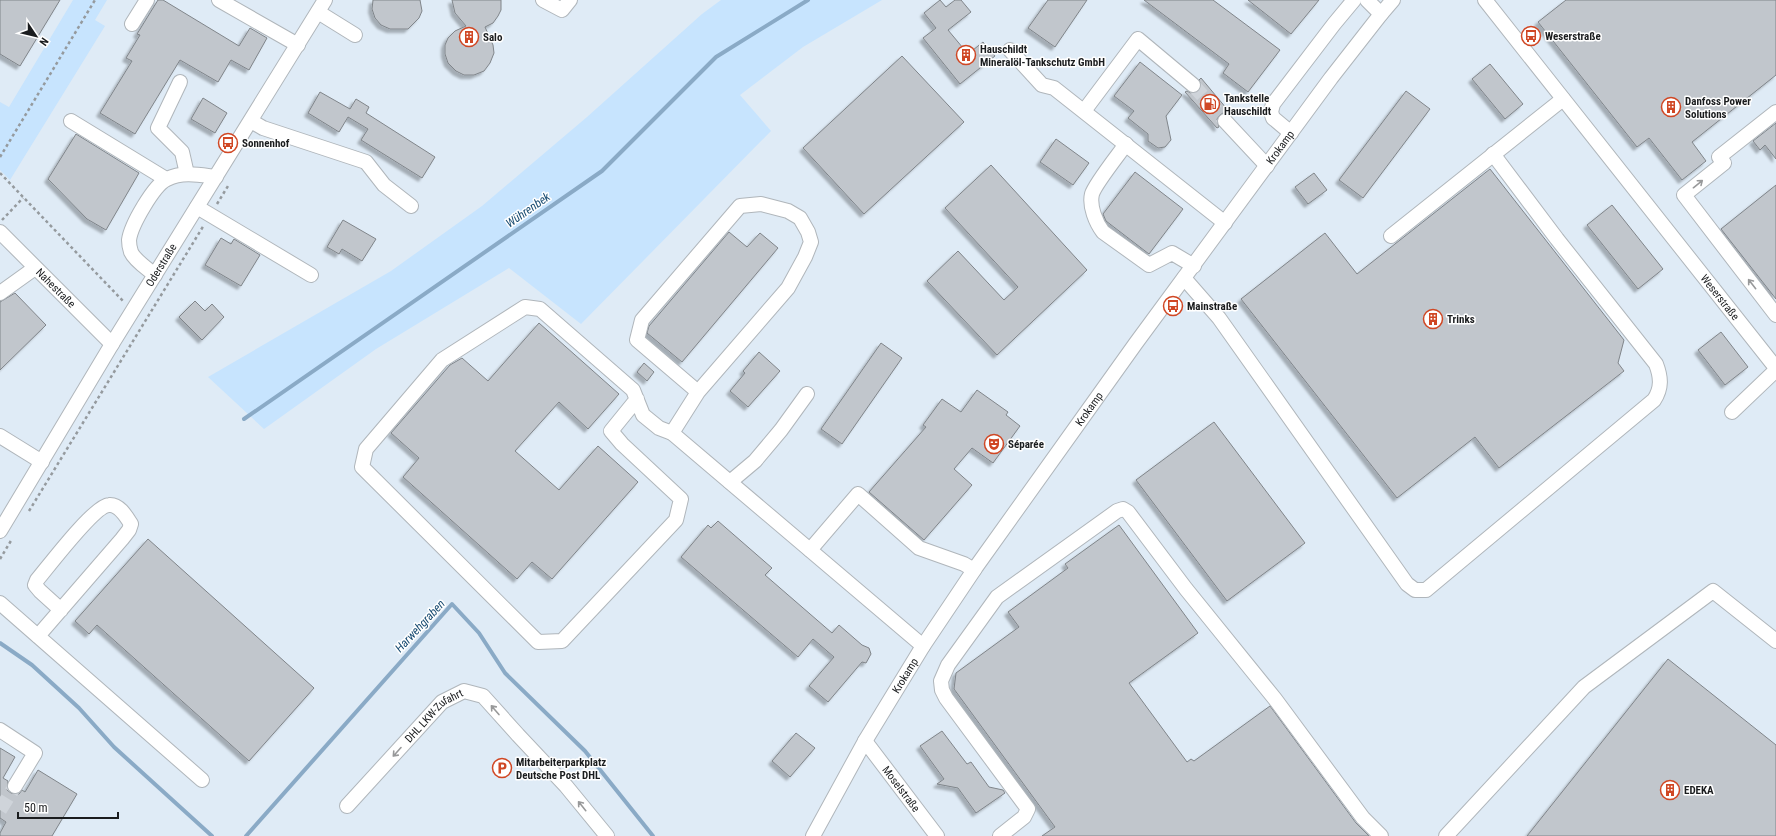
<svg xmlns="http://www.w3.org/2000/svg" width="1776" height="836" viewBox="0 0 1776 836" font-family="'Roboto Condensed',sans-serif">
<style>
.built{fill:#dfebf6}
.green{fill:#c7e4fe}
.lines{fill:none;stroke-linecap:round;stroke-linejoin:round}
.stream{stroke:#8aaac6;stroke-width:4}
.building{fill:#c1c6cc;stroke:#80858a;filter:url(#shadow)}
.minor-tunnel{stroke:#cfd4da;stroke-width:14;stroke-dasharray:14 7;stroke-linecap:butt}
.minor-casing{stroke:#b0b6bb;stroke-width:16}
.path{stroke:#959a9e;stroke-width:2.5;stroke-dasharray:3 3;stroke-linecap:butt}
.minor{stroke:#fff;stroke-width:14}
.oneway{stroke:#98999a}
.labels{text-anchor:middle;stroke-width:3;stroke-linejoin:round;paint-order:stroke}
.poi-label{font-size:11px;font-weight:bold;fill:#1a1c1e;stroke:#fff;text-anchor:start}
.street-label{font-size:11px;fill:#1a1c1e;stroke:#fff}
.water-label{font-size:12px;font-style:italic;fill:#184b71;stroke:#fff}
</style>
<defs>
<filter id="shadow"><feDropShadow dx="-3.5" dy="3.5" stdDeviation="1" flood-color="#0004"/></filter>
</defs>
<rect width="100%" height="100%" fill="#eff5fb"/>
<rect class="built" x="0" y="0" width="1776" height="836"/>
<g class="green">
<path d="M73,0H107L95,20L105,26L10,180L0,170V102L9,107Z"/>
<path d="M721,0H882L803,47L740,95L771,131L581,324L509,268L376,349L264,429L208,377L391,271L482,206L587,117L702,14Z"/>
</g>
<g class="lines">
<g class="stream">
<path d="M244,419L602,171L716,57L808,0"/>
<path d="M0,643L32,665L79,708L114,747L212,836"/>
<path d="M246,836L452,604L479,633L505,673L585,751L653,836"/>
</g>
</g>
<g class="building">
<path d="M0,0H60L20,66L0,54Z"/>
<path d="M158,0H163L239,46L250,28L267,38L249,70L231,60L218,82L180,60L135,134L100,113L132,61L126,58L140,35L137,34Z"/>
<path d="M373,0H420L422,11L419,18L408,29H390L381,25L375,18L372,9Z"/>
<path d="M452,0H501V10L498,16L493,23L485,27L493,45L494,53L490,63L484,71L474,75H464L456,71L448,63L445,54V45L448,38L455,31L466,26L455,13Z"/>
<path d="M940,0L946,7L955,0H961L971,12L948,30L968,54L983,42L995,56L960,84L923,38L936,28L924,13Z"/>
<path d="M1048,0H1087L1055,47L1028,28Z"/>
<path d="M1144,0H1213L1280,50L1248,92L1223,73L1229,64Z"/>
<path d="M1248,0H1319L1291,34Z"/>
<path d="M1566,0H1776V75L1692,142L1706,161L1682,180L1649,138L1637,147L1538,22Z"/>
<path d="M902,56L964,122L864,214L803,148Z"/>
<path d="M1140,62L1182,95L1166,116L1171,140L1165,147L1158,148L1148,141V134L1128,118L1134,111L1114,96Z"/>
<path d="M1490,64L1523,104L1505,119L1472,79Z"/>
<path d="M1201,78L1232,115L1223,113L1220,115L1217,119L1219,127L1217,128L1185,92L1187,91L1191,93H1196L1199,91L1201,86L1199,80Z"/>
<path d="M1406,91L1430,109L1363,198L1339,180Z"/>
<path d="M320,92L350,109L356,99L369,107L366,113L435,157L422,178L361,140L368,129L348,117L339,132L308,113Z"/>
<path d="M203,98L227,113L215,133L191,119Z"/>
<path d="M1776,123V159L1765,145L1760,150L1753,141Z"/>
<path d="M76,134L139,173L106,230L87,219L48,179Z"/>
<path d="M1056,139L1089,163L1073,185L1040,162Z"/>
<path d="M991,165L1087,270L997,355L927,281L958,251L1004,300L1018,287L945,208Z"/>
<path d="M1490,169L1624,340L1618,363L1624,371L1499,468L1475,437L1397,498L1241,299L1325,233L1357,274Z"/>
<path d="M1135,172L1183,209L1149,254L1106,221L1103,214Z"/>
<path d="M1314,173L1327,190L1308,204L1295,187Z"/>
<path d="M1776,185V299L1721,229Z"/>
<path d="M1612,205L1663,269L1638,289L1587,225Z"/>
<path d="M343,220L376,239L362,261L342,249L339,254L327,247Z"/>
<path d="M729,232L747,247L760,233L778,248L682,362L647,333L649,326Z"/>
<path d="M221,238L231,244L234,239L260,255L241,286L205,265Z"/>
<path d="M15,293L46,325L0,370V302Z"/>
<path d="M195,301L205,311L212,304L224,317L202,340L179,317Z"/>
<path d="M539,323L619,394L588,429L559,402L515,451L559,490L598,446L638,482L552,579L532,562L517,579L403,477L419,458L391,433L450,365L462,358L488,381Z"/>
<path d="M1721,332L1748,367L1725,385L1698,350Z"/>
<path d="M881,343L902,358L842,444L821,429Z"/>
<path d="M759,352L780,371L748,407L730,391L745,373L743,371Z"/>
<path d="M644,363L654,372L647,381L637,372Z"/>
<path d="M977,390L1008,412L1006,415L1020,426L993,463L972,448L954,469L972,485L924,540L869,492L926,427L923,425L942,399L961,412Z"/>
<path d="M1214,422L1305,543L1227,601L1136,480Z"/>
<path d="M718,521L772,568L765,575L832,633L839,625L862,645L869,648L871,654L866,663L862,662L828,702L809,686L834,657L813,639L798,657L681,557L708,525L711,528Z"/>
<path d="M1119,525L1198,633L1129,683L1187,762L1191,759L1194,761L1270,706L1356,823L1369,836H1042L1055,827L954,689L956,673L1019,627L1008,612L1068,568L1065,564Z"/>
<path d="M148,539L314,688L249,761L97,625L89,634L75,621Z"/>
<path d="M1668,659L1776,745V836H1527Z"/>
<path d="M942,731L967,764L971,762L989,787L1003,790L1005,793L976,813L958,788L937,784L944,779L920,746Z"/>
<path d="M796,733L815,748L790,777L772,761Z"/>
<path d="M0,748L15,757L3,778L8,781L7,790L11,793L19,794L22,790L25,792L38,770L77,794L52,836H0V833L6,822L0,818Z"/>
</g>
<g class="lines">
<g class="minor-tunnel">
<path d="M1193,85L1225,121"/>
<path d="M0,810L15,786"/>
</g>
<g class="minor-casing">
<g id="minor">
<path d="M219,0L298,45"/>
<path d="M543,0L562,10L570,0"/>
<path d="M1367,0L1381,14"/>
<path id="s1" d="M1485,0L1776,368"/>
<path d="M318,12L355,35"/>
<path d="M132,24L147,0"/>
<path d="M1010,50L1042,85L1054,88L1225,223"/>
<path d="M180,82L158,128L182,152L187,174"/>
<path d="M1084,111L1138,39L1193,85"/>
<path d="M1776,112L1719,157L1724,163L1684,195L1776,315"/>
<path d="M71,121L166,179"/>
<path d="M251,121L263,128L366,162L384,185L411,206"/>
<path d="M1225,121L1267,166"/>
<path d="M1291,133L1273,118L1271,112L1273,104L1334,24L1354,0"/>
<path d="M1126,144C1119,154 1095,184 1092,194C1089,206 1096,223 1103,232L1149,265L1172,253L1194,266"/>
<path d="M197,207L311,275"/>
<path id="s2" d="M0,232L112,344"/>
<path d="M1391,236L1563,99"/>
<path d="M155,275C148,269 135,261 131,252C130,249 129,243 129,240C131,225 154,185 167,179C183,171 200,175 216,177"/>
<path d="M1184,278L1219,318L1407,584L1415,590H1426L1654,400C1662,388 1661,377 1656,364L1557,239L1493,154"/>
<path d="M0,293L35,268"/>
<path d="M637,399L611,431L622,444L681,499L676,520L562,641L538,642L362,467L366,449L442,360L525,307L540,309L633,390L643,415L659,428L672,433L923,646"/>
<path d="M1732,412L1776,370"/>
<path d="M672,433L698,392L788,288L805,257L811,242L808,232L800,218L788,211L761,204L740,206L642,320L637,340L698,392"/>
<path d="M0,436L42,462"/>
<path d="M730,482L755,461L781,430L807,394"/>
<path id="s3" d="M0,531L112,344L325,0"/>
<path d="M810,550L858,494L919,548L964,564L974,570"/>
<path d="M0,603L202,780"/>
<path d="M38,636L122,539L129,530L131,524C126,516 119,504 109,505C94,506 48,567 37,580L35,585L40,591L61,610"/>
<path d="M0,730L35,753L15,786"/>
<path id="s4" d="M865,741L937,836"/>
<path id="s5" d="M347,806L442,702L464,691L483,696L518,735L566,786L607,836"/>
<path id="s6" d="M813,836L865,741L923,646L976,567L1136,343L1331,78L1381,14L1393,0"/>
<path d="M1000,836L1024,817L1028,809L946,698L942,690L941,681L948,665L997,597L1117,511L1123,509L1128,512L1186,589L1275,699L1363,818L1381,836"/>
<path d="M1446,836L1584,687L1713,591L1776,641"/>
</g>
</g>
<g class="path">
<path d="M0,157L95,0"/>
<path d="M0,173L123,301"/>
<path d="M217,204L228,186"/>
<path d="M2,220L23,198"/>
<path d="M29,511L204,225"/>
<path d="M0,559L12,539"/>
</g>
<use href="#minor" class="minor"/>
</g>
<defs><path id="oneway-shaft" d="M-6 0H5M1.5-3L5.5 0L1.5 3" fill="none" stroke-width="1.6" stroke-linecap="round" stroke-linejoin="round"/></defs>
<g class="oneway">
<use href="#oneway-shaft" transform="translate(1698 184) rotate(-39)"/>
<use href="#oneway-shaft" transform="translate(1752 284) rotate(-128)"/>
<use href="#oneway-shaft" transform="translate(495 710) rotate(-131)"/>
<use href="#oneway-shaft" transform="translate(397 752) rotate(132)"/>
<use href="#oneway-shaft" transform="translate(582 806) rotate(-129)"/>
</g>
<defs>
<g id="bus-ring" transform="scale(1)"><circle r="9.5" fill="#fff" stroke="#d04724" stroke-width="1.5"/><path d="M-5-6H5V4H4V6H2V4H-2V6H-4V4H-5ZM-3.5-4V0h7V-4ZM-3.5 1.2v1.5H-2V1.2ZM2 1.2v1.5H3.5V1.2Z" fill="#d04724"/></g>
<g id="building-ring" transform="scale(1)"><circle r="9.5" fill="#fff" stroke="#d04724" stroke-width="1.5"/><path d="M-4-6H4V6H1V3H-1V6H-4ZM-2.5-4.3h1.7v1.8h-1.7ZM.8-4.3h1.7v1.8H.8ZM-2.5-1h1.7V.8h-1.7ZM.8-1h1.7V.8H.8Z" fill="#d04724"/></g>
<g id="fuel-ring" transform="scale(1)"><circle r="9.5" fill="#fff" stroke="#d04724" stroke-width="1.5"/><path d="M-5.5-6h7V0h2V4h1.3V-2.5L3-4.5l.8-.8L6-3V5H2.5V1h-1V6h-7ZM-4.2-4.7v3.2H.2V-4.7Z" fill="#d04724"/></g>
<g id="theatre-ring" transform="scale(1)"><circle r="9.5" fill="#fff" stroke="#d04724" stroke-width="1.5"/><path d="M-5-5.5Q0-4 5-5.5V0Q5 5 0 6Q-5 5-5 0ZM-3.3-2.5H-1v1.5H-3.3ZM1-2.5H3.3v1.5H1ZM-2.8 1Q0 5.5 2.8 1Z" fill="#d04724"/></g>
<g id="parking-ring" transform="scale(1)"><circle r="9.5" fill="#fff" stroke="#d04724" stroke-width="1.5"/><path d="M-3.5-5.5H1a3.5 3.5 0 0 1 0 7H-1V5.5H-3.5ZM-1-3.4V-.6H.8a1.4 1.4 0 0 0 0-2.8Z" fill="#d04724"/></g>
</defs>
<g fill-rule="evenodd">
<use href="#bus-ring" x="1531" y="36"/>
<use href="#building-ring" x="469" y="37"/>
<use href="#building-ring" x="966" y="55"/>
<use href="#fuel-ring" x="1210" y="104"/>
<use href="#building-ring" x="1671" y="107"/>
<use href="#bus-ring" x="228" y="143"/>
<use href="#bus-ring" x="1173" y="306"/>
<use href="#building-ring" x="1433" y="319"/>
<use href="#theatre-ring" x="994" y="444"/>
<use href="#parking-ring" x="502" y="768"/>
<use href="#building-ring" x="1670" y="790"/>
</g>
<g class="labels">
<g class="poi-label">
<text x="1545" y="40">Weserstraße</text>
<text x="483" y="41">Salo</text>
<text x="980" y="53">Hauschildt<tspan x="980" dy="13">Mineralöl-Tankschutz GmbH</tspan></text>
<text x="1224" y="102">Tankstelle<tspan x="1224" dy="13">Hauschildt</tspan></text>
<text x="1685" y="105">Danfoss Power<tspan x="1685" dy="13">Solutions</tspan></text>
<text x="242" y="147">Sonnenhof</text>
<text x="1187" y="310">Mainstraße</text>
<text x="1447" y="323">Trinks</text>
<text x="1008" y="448">Séparée</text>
<text x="516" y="766">Mitarbeiterparkplatz<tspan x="516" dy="13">Deutsche Post DHL</tspan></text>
<text x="1684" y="794">EDEKA</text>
</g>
<g class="street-label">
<text dy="4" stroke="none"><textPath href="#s6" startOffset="833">Krokamp</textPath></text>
<text dy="4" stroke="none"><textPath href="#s3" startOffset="311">Oderstraße</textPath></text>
<text dy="4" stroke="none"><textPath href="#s2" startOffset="79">Nahestraße</textPath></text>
<text dy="4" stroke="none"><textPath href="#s1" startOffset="379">Weserstraße</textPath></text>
<text dy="4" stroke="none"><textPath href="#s6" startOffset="509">Krokamp</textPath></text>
<text dy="4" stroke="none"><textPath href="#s6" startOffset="185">Krokamp</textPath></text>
<text dy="4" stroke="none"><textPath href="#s5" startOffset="126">DHL LKW-Zufahrt</textPath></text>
<text dy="4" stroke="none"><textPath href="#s4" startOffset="60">Moselstraße</textPath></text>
</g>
<g class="water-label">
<text transform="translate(528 210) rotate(-35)" y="4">Wührenbek</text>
<text transform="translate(420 626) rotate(-47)" y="4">Harwehgraben</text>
</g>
</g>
<g transform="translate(36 36) rotate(125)" stroke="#ffffff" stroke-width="3" paint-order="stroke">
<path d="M0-3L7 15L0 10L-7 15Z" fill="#1a1c1e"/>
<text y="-6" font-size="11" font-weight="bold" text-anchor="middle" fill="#1a1c1e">N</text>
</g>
<path d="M18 812v6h100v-6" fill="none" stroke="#1a1c1e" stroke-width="2"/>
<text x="24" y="812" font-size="12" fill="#1a1c1e" stroke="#ffffff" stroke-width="3" paint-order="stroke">50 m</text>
</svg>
